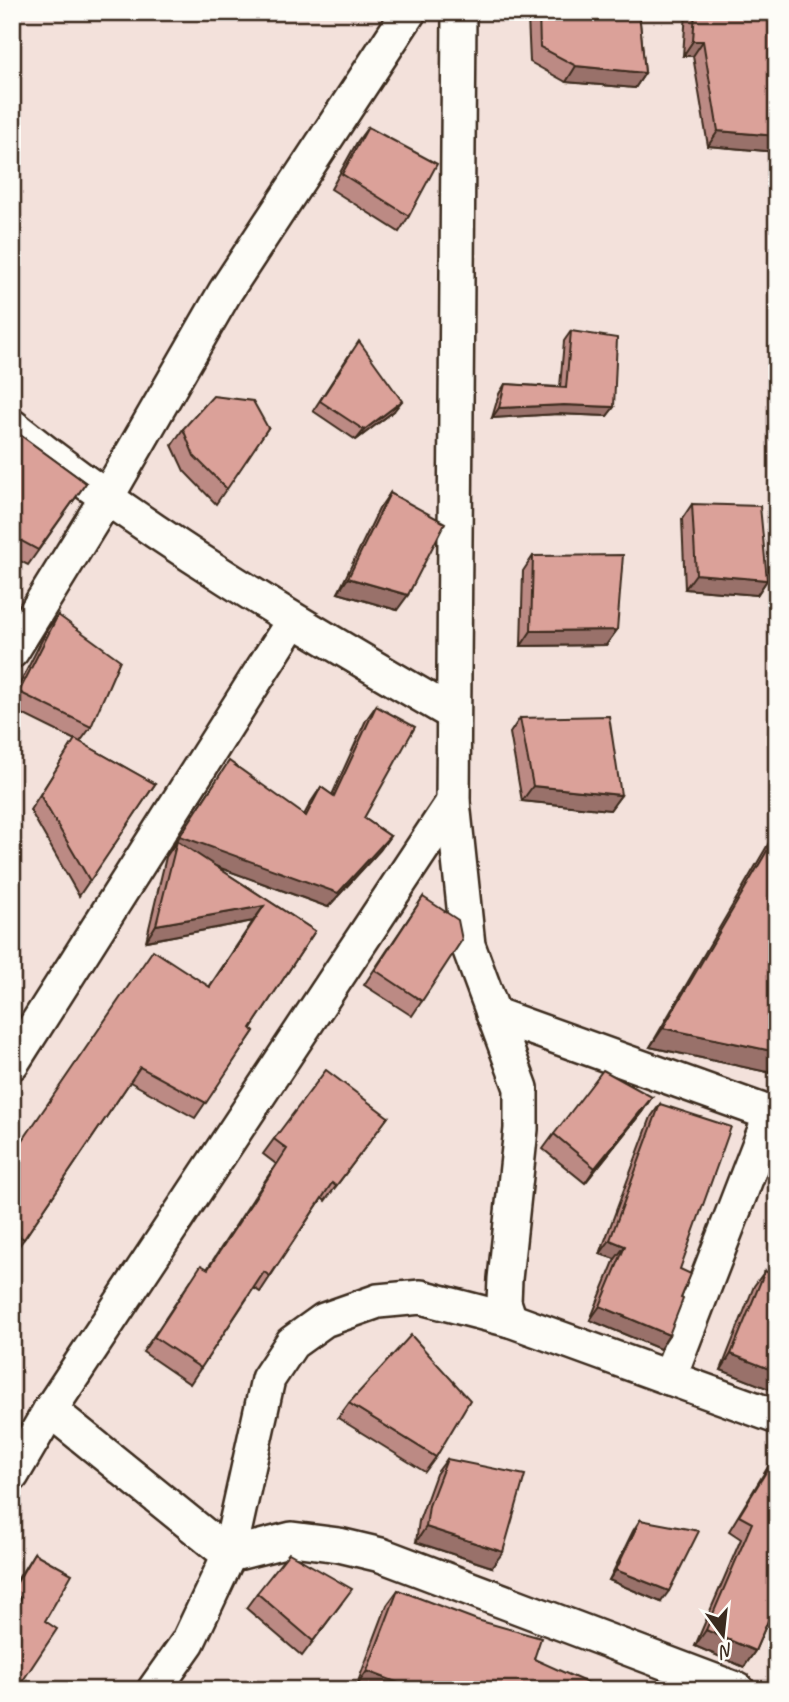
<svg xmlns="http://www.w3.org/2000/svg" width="789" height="1702" viewBox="0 0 789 1702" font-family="Caveat,sans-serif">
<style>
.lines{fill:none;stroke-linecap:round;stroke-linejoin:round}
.street-casing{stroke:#3b2a1e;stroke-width:38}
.street{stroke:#fdfcf7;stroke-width:33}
.wall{fill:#bc8a84;stroke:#3b2a1e;stroke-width:2}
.shaded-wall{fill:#99716b;stroke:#3b2a1e;stroke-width:2}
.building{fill:#dba199;stroke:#3b2a1e;stroke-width:2}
</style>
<rect width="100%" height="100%" fill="#f3e1db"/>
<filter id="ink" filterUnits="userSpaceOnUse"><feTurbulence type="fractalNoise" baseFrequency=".0143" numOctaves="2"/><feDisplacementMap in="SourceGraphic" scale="14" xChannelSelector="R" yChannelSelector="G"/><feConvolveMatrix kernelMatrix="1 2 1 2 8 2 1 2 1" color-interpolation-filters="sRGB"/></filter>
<g filter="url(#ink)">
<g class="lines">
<g class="street-casing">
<g id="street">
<path d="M459,12L453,802L468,945L521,1088V1129L505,1279L504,1302L510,1320"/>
<path d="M12,426C149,536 300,625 452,713"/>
<path d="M12,651L107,497L225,292L409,12"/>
<path d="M493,1014L777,1116"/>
<path d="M12,1063L293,621"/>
<path d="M669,1378L771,1114"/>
<path d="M50,1410L229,1555L292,1539L339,1545L381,1555L738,1690"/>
<path d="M12,1475L50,1410L453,802"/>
<path d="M154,1690L188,1642L229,1555L268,1379L292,1343L324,1320L378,1301L421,1297L510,1320L777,1417"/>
</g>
</g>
<use href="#street" class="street"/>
</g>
<g class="wall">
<path d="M532,12H639L645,73L635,88L566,82L530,62L528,17Z"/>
<path d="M686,12H777V152L708,146L693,56H683Z"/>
<path d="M368,127L409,216L399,232L331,189L357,142Z"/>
<path d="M571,331L614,407L607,416L558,414L492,418L499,394L505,384L560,387L564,341Z"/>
<path d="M351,352L394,411L356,440L313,411Z"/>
<path d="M268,428L216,504L184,471L172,445L183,429Z"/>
<path d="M12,429L86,483L28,565L12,557Z"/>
<path d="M390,493L397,610L338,593L379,509Z"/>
<path d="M692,504L767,580L757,595L685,589L682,519Z"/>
<path d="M533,556L617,630L606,645L521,646L523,571Z"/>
<path d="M58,615L91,727L80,742L155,784L79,896L30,810L75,740L12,709V699L47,630Z"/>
<path d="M376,706L364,818L390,836L380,850L328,907L215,866L315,931L251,1028L254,1031L195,1118L130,1082L24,1239L13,1254L12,1253V1156L209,987L253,921L146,941L166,857L220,775L304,815L311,802L321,787L332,795L366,720Z"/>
<path d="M520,718L621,795L610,810L522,801L510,733Z"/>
<path d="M777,832V1074L650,1047L770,841Z"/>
<path d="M423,897L422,1001L412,1016L364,985Z"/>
<path d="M652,1097L642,1112L585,1183L543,1149L554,1134Z"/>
<path d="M660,1104L680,1269L660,1349L590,1320L615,1259L600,1254L651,1117Z"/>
<path d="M388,1117L325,1201L322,1198L260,1292L254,1288L190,1384L143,1352L191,1280L207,1269L276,1164L263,1154L274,1139Z"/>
<path d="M765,1271L777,1392L721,1370L754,1286Z"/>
<path d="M349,1403L436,1457L425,1472L338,1418Z"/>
<path d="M777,1452V1600L755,1651L744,1667L695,1646L741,1539L729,1531Z"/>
<path d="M447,1459L492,1567L416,1542L419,1521L436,1474Z"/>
<path d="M640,1520L661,1602L609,1580L633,1531Z"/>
<path d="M34,1553L45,1621L18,1688L12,1690V1588Z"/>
<path d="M398,1590L534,1659L356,1687L387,1605Z"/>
<path d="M257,1593L341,1604L302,1656L246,1608Z"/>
</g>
<g class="shaded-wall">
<path d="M693,41H703L693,56H683Z"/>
<path d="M576,66L645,73L635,88L566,82Z"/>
<path d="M718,131L777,136V152L708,146Z"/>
<path d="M402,401L394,411L356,440L364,430Z"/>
<path d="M564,405L614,407L607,416L558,414L492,418L499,408Z"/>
<path d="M696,574L767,580L757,595L685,589Z"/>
<path d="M348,578L408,595L397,610L338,593Z"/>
<path d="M617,630L606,645L521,646L531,631Z"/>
<path d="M533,786L621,795L610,810L522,801Z"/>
<path d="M180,836H390L380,850L328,907L174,851L177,841L170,850Z"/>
<path d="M264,906L253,921L146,941L156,925Z"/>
<path d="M663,1028L777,1052V1074L650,1047Z"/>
<path d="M652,1097L642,1112L585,1183L595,1168Z"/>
<path d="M610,1240L625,1246L615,1259L600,1254Z"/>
<path d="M600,1306L669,1335L660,1349L590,1320Z"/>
<path d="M731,1354L777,1372V1392L721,1370Z"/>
<path d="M426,1527L503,1552L492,1567L416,1542Z"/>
<path d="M616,1570L669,1591L661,1602L609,1580Z"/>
<path d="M706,1630L755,1651L744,1667L695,1646Z"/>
<path d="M367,1671L417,1690H365L356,1687Z"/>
</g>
<g class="building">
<path d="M539,12H639L645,73L576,66L540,47Z"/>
<path d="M695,12H777V136L718,131L703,41H693Z"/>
<path d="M368,127L437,164L409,216L342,174Z"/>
<path d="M571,331L617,338L614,407L564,405L499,408L505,384L566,388Z"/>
<path d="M359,341L402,401L364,430L320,401Z"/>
<path d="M213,396L253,401L268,428L227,489L194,456L183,429Z"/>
<path d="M12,429L86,483L38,550L12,536Z"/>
<path d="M390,493L445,523L408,595L348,578Z"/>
<path d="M692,504L760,506L767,580L696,574Z"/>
<path d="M623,555L617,630L531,631L533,556Z"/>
<path d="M58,615L120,660L91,727L19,692Z"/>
<path d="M376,706L415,727L364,818L390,836L338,893L180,836L229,761L306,816L321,787L334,796Z"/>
<path d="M609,716L621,795L533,786L520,718Z"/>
<path d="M75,739L155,784L90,881L40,795Z"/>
<path d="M777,834V1052L663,1028Z"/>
<path d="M12,841L16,845L12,850Z"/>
<path d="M177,841L315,931L251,1028L254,1031L206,1103L140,1067L24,1239L12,1231V1156L153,950L210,987L264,906L156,925Z"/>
<path d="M423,897L458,920L462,940L422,1001L375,970Z"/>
<path d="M326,1070L388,1117L336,1186L332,1183L270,1276L264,1272L201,1368L154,1337L201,1265L208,1269L287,1149L274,1139Z"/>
<path d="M603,1070L652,1097L595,1168L554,1134Z"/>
<path d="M660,1104L731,1127L680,1269L691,1274L681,1298L683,1299L669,1335L600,1306L625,1246L610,1240Z"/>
<path d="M765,1271L777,1276V1372L731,1354Z"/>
<path d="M411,1335L470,1400L436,1457L349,1403Z"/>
<path d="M777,1454V1600L755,1651L706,1630L752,1523L739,1516Z"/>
<path d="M447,1459L525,1475L503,1552L426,1527L429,1506Z"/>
<path d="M640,1520L699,1531L669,1591L616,1570Z"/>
<path d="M34,1553L72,1574L45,1621L57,1629L18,1688L21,1690H12V1612L21,1598L12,1593V1591Z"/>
<path d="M289,1553L352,1589L313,1641L257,1593Z"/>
<path d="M398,1590L477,1620L541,1638L534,1659L603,1690H417L367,1671Z"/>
</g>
</g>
<rect width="789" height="1702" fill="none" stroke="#fdfcf7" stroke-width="42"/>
<rect x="21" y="21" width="747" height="1660" fill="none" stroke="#3b2a1e" stroke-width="2.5" filter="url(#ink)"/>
<g transform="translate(723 1635) rotate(165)" stroke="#fdfcf7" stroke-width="5" paint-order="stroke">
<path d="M0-5L12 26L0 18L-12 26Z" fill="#3b2a1e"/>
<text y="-10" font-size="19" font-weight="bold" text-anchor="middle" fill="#3b2a1e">N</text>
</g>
</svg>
